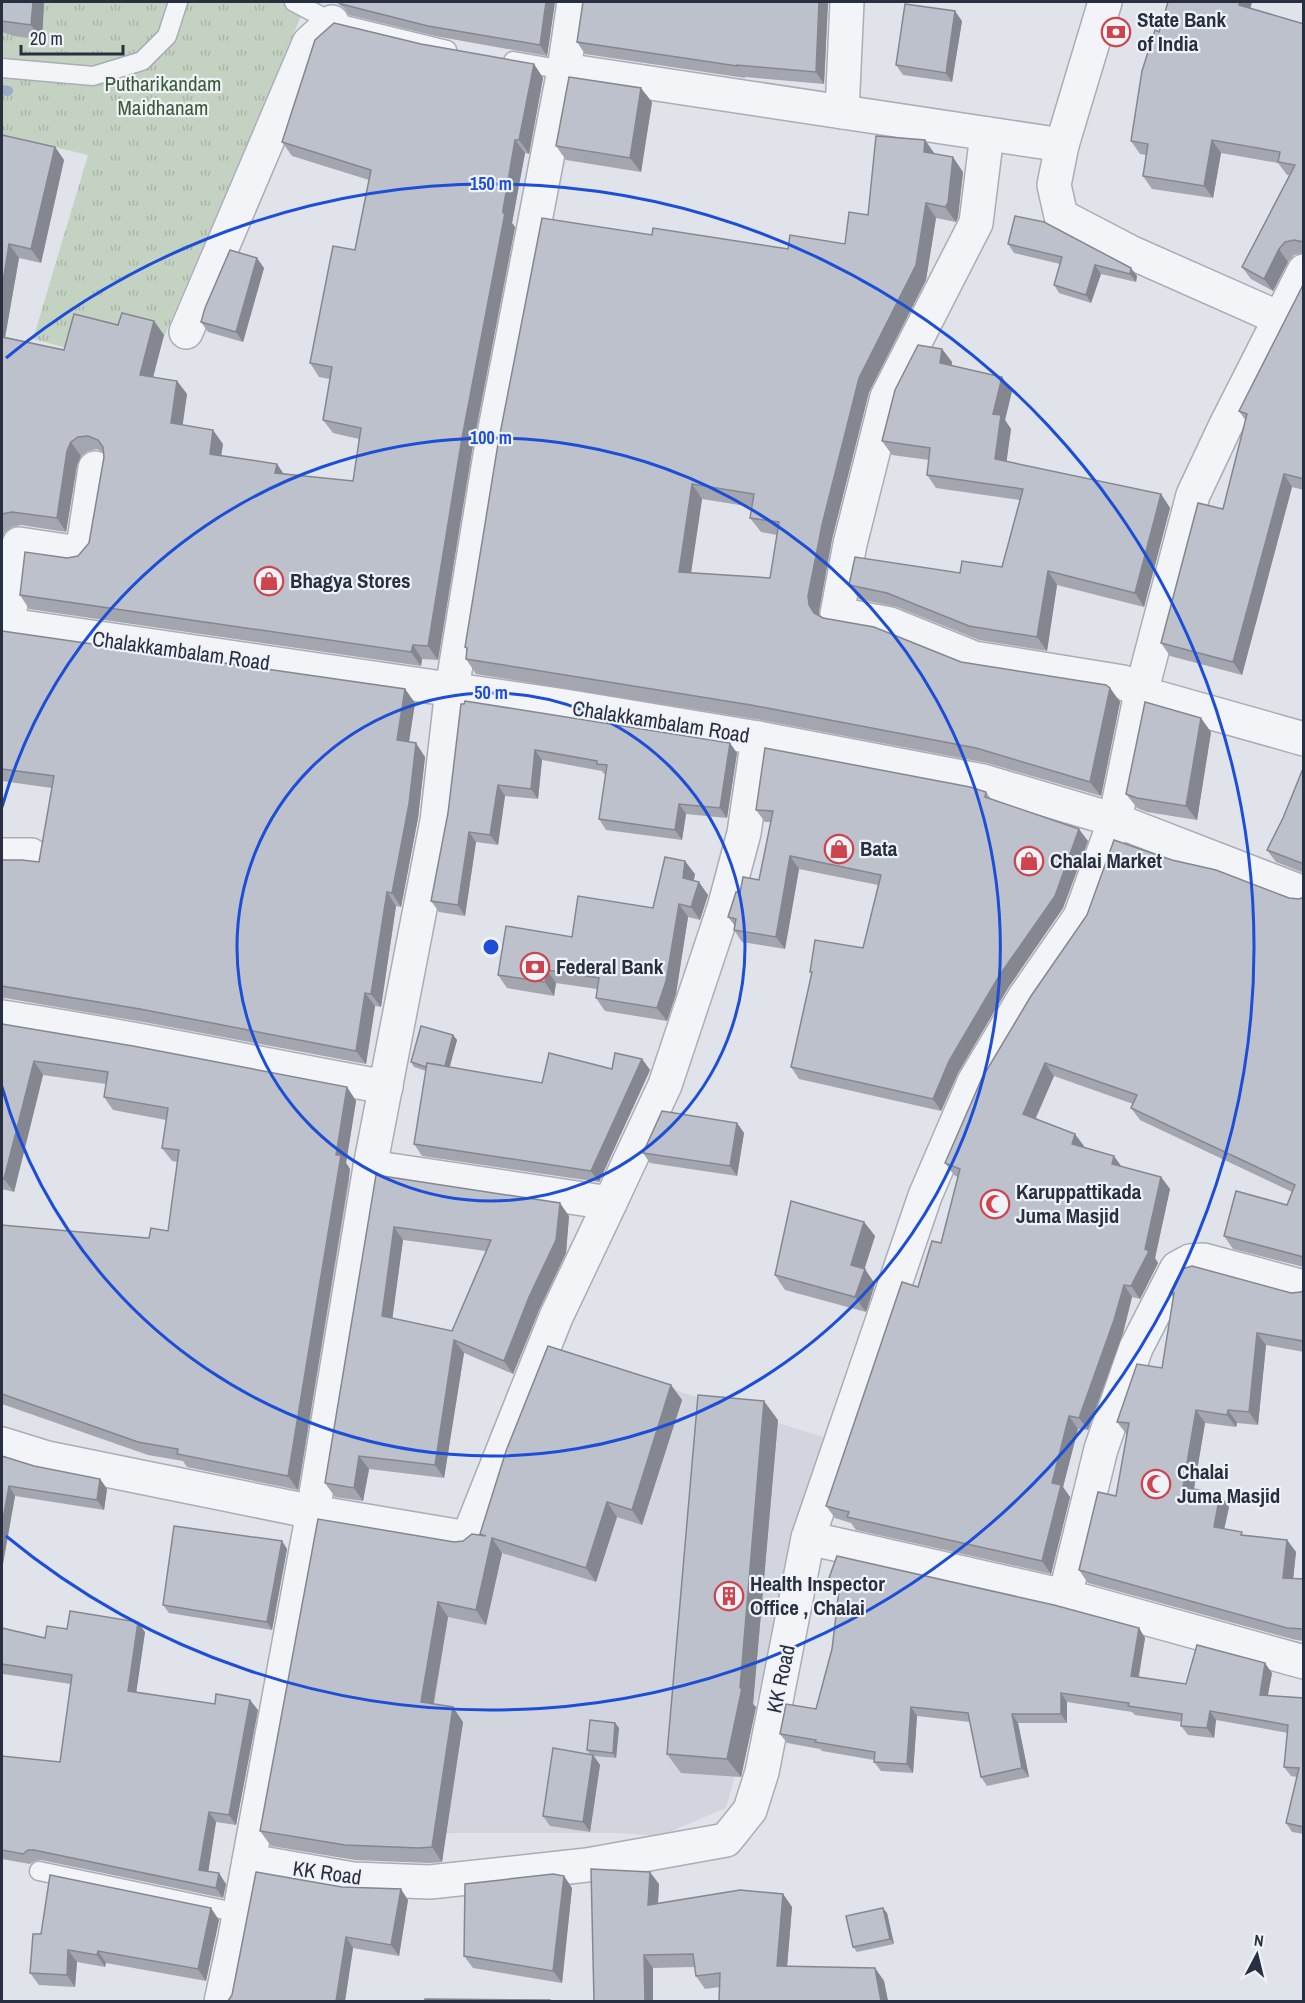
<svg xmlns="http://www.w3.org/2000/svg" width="1305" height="2003" viewBox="0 0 1305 2003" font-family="'Archivo Narrow',sans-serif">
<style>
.built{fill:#d2d5de}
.grass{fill:url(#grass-tufts)}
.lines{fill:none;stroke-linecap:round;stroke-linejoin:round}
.stream{stroke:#9badc9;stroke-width:10}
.service-casing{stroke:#a9adb6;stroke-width:21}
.minor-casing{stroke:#a9adb6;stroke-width:36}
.tertiary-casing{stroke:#a9adb6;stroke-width:36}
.service{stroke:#f3f4f7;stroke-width:18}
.minor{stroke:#f3f4f7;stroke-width:33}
.tertiary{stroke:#f3f4f7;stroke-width:33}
.wall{fill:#a3a6af;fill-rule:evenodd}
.shaded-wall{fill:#84878f}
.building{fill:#bdc1cc;stroke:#84878f;stroke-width:1.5;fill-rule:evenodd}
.ring{fill:none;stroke:#1d4ed8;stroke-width:3}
.labels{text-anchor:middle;stroke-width:4.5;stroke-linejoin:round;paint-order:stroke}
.poi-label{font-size:21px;font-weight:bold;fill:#282f40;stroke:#eff2f6;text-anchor:start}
.park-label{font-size:21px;fill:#3a5c36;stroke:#eff2f6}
.street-label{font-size:21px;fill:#282f40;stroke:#eff2f6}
.centre{fill:#1d4ed8;stroke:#eff2f6;stroke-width:3}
.ring-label{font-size:18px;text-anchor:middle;font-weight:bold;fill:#1d4ed8;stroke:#eff2f6;stroke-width:4.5;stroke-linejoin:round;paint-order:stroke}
</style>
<defs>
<pattern id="grass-tufts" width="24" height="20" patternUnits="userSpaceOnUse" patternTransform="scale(1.5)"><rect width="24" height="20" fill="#c4d3c1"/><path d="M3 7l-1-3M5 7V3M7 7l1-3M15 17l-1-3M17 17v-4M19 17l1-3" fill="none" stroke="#a8b5a7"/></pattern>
</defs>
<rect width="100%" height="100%" fill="#e0e3e9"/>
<path class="built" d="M543,1348L829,1439L726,1808L660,1836L617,1833H453L351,1839Z"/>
<path class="grass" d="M2,2H307L150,370L33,339L88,155L2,135Z"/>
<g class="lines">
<path class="stream" d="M2,90L8,91"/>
<g class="service-casing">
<g id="service">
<path d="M294,2L332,22L447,50"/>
<path d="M513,61L564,70"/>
<path d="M2,68L93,76L142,61L167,36L178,2"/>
<path d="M39,1871L239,1913"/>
</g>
</g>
<g class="minor-casing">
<g id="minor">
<path d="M1105,2L1062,145L1054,185L1061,216L1130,252L1279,318"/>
<path d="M564,70L1062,145"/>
<path d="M842,112L847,2"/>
<path d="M987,134L976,223L887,397L850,544L837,614L890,624L974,658L1123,682L1141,693L1304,739"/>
<path d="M186,332L309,43L332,22"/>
<path d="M8,625L19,544L79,553L83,547L95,468"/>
<path d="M2,855H31"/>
<path d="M2,1017C130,1036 258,1064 386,1087"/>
<path d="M370,1167L610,1203L665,1085L724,908L744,833L758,738"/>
<path d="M2,1444L47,1458L313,1512L468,1538L556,1317L610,1203"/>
<path d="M808,1538L925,1196L974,1082L1024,998L1080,917L1115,820L1141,693L1193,495L1225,427L1304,271"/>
<path d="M1065,1596L1101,1449L1136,1348L1177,1268L1190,1261L1203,1260L1304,1287"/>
<path d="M249,1861L353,1879L430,1882L587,1865L726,1840L750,1810L762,1772L808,1538L1065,1596L1304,1662"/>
</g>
</g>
<g class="tertiary-casing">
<g id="tertiary">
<path d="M2,624L565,706L758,738L983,781L1115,820L1304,893"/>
<path d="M221,2002L235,1937L313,1512L370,1167L437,821L452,689L490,455L564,70L574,2"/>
</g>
</g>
<use href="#service" class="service"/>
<use href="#minor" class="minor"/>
<use href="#tertiary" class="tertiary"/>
</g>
<g class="wall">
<path d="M2,2H44L42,40L14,36L2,32Z"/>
<path d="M336,2H555L547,56L435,36L349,15L344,8L338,4Z"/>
<path d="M583,2H828L824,84L745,77V78L585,54L577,42Z"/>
<path d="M1252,2L1250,8L1304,24V253L1294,255L1288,262L1273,291L1251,279L1242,267L1290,175H1287L1278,163L1221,153L1213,198L1152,189L1143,176L1146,155L1140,154L1131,141L1159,32Z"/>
<path d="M962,21L952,82L903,75L896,65Z"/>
<path d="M421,44L534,64L543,78L529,154L525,153L512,223L515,227L472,451L438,660L422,659L421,666L29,609L20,595L67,558L78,556L89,543L104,457L103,452L97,449L88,451L81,456L77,465L66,532L21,525L12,527L4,533L2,539V135L55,147L64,160L41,263L19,258L5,337L64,350L118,325L154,321L164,335L153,377L177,381L187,394L182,425L223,444L221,456L277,464L284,474L353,481L359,439L333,433L323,420L330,379L319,377L310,363L355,250L369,180L292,156L282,142Z"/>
<path d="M652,102L641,172L566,160L556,146Z"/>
<path d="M925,140L935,154L963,172L958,217L956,222L936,218L926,280L869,392L832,539L819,611V616L961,662L1110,688L1120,702L1101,796L987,763L761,720L476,674L466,659L467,650L465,647L652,235L788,249L845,244ZM702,499L752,507L750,518L761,532L777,535L770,578L691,573Z"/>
<path d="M1008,244L1137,276L1136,282L1101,274L1091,303L1059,293L1054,285L1060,264L1014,253Z"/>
<path d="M264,268L243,342L208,332L201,322Z"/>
<path d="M1304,283V490L1292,487L1242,675L1170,656L1161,643L1223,509L1246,421L1239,411Z"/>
<path d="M942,349L952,362V365L1002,377L1012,391L1005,420L1011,429L1006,462L1161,494L1170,508L1144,607L1057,585L1047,651L979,640L897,607L859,599L849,585L960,573L1002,567L1020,500L936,488L927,475L929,460L892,455L882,441Z"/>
<path d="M2,631L405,689L415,703L409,742L425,757L418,818L401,907L396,906L381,1007L375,1006L366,1064L149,1023L5,998L2,999V860L39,862L52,788L2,781Z"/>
<path d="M461,704L737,753L727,818L686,814L682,840L606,830L599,819L606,774H604L602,771L542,760L538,799L505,796L498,845L476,842L465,916L439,912L431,901L448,813Z"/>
<path d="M1211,732L1197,820L1147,812L1137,808L1126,794Z"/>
<path d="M1304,766V873L1276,862L1267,850L1283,818Z"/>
<path d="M986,792L991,799L1088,841L1063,908L1008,988L958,1073L941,1111L799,1079L791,1067L812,974L810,972L863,948L878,885L799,869L785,949L742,942L734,930L735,926L728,917L740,893L759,880L771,822H765L756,810Z"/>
<path d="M1172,860L1289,898L1299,899L1304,897V1267L1233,1249L1224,1236L1287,1205L1292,1192L1140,1120L1131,1108L1133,1104L1054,1076L1036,1118L1084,1146V1147L1114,1156L1121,1166L1161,1177L1170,1189L1155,1258L1158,1263L1140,1299L1132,1297L1123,1333L1088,1430L1078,1429L1063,1487L1070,1497L1051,1574L856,1530L851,1523L835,1518L826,1506L918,1287L941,1243L958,1177L954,1175L945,1163Z"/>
<path d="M695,874L693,881L708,895L700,920L688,917L676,994L667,1021L605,1011L596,998L597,989L556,983L554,996L507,988L498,975L572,937L653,908Z"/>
<path d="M2,1024L347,1087L356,1101L346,1163L350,1169L349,1181L298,1490L187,1467L183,1461L148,1455L2,1404V1225L149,1238L168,1231L177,1162L172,1161L162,1148L166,1120L113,1110L104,1097L106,1084L43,1075L14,1192L2,1189Z"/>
<path d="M453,1035L457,1040L449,1067L542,1083L612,1069L642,1059L650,1070L599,1182L422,1156L414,1144L426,1071L414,1067L411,1062Z"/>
<path d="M737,1123L744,1133L737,1176L650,1163L643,1153Z"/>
<path d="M376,1175L569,1216L566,1253L539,1310L513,1374L464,1353L444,1478L369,1469L363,1501L335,1497L325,1483ZM403,1240L486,1251L452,1331L392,1318Z"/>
<path d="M864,1222L875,1236L864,1269L875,1284L866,1312L785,1290L775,1275Z"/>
<path d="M1304,1290V1352L1266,1345L1258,1425L1237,1423L1236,1427L1205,1423L1194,1489L1229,1507L1224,1529L1244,1535L1287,1540L1296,1552L1293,1578L1304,1579V1641L1296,1640L1088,1583L1079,1570L1116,1496L1127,1435L1117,1422L1162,1368L1173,1297L1170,1293H1291L1301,1292Z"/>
<path d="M671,1385L682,1400L642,1525L617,1517L596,1582L502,1553L486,1625L448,1617L434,1704L463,1722L442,1862L429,1863L355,1860L271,1846L260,1831L454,1542L463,1541L481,1535L480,1534Z"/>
<path d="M778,1420L753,1704L756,1707L741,1777L681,1773L667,1754Z"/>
<path d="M2,1456L34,1466L100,1479L107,1489L104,1510L15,1496L2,1569Z"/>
<path d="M282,1541L287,1549L272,1630L169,1613L163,1605Z"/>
<path d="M826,1586L1139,1628L1145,1638L1139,1677L1186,1684L1272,1673L1268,1695L1304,1698V1834L1292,1832L1286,1823L1297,1777L1291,1776L1284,1767L1288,1733L1216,1720L1214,1738L1188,1735L1181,1726L1182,1722L1135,1715L1132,1712L1067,1702V1723H1018L1029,1777L987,1786L981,1777L970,1722L917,1716L913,1773L881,1771L874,1762V1760L822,1751L820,1749L787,1743L780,1734L816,1709L832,1649L838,1597L833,1595Z"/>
<path d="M2,1628L45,1638L67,1629L145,1632L136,1692L215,1704L258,1710L236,1825L216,1822L208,1871L226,1884L223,1898L41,1860L35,1861L30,1864L2,1859V1754L3,1756L60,1762L71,1684L3,1674L2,1680Z"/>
<path d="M615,1723L619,1728L616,1758L594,1756L600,1765L590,1832L550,1826L543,1816L590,1754L587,1750Z"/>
<path d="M564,1876L572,1888L562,1983L473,1968L464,1956Z"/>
<path d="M659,1884L658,1903L783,1894L792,1907L787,1967L875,1968L884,1981L888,2001H719L720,1987L705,1989L696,1976L695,1967L653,1968L594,2001Z"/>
<path d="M408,1900L399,1956L353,1948L345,2001H228Z"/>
<path d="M887,1913L894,1944L857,1952L853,1947Z"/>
<path d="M219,1920L206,1981L106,1963L105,1967L77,1962L75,1987L39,1985L30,1973L41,1934Z"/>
</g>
<g class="shaded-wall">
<path d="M33,2H44L42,40L31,25Z"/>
<path d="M546,2H555L547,56L540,45Z"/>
<path d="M819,2H828L824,84L816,72Z"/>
<path d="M1240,2H1252L1248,17L1239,5Z"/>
<path d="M955,11L962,21L952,82L946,73Z"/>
<path d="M534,64L543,78L529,154L519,140Z"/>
<path d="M641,88L652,102L641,172L630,158Z"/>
<path d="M515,140L525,153L512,223L515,227L472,451L438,660L428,646L462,438Z"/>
<path d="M925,140L935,155L924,152Z"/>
<path d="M1212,140L1221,153L1213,198L1204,186Z"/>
<path d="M55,147L64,160L41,263L31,249Z"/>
<path d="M953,157L963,172L958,217L956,222L945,207Z"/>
<path d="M926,203L936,218L926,280L869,392L832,539L819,611V620L809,605L808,596L822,525L859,378Z"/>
<path d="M9,244L19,258L3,349L2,347V288Z"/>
<path d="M1279,249L1288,262L1273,291L1264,279Z"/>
<path d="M257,258L264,268L243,342L236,332Z"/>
<path d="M1095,265L1101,274L1091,303L1086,295Z"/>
<path d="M1131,268L1137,276L1136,282L1130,274Z"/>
<path d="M154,321L164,335L150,389L140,375Z"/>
<path d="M942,349L952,362L950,376L940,363Z"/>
<path d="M1002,377L1012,391L1005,420L1011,429L1005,473L995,459L993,414Z"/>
<path d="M177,381L187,394L181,437L171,423Z"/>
<path d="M213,430L223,444L219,468L210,454Z"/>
<path d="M71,442L81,456L77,465L66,532L57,518L67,451Z"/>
<path d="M277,464L286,478L275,473Z"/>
<path d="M1284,474L1292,487L1242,675L1233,662Z"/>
<path d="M692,484L702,499L689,586L679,572Z"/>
<path d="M1161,494L1170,508L1144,607L1135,593Z"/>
<path d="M2,530L4,533L2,539Z"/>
<path d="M1048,571L1057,585L1047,651L1037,637Z"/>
<path d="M413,645L422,659L421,666L411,652Z"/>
<path d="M1110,688L1120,702L1101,796L1090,782Z"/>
<path d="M405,689L415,703L407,754L397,740Z"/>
<path d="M1201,718L1211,732L1197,820L1186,806Z"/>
<path d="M416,743L425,757L418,818L401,907L392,893Z"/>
<path d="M730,743L737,753L727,818L720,808Z"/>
<path d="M535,750L542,760L538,799L531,789Z"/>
<path d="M498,785L505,796L498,845L490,835Z"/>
<path d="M679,804L686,814L682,840L675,830Z"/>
<path d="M1079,829L1088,841L1063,908L1008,988L958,1073L941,1111L933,1099L949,1061Z"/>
<path d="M469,832L476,842L465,916L458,905Z"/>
<path d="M790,856L799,869L785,949L776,937Z"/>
<path d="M685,861L695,874L692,891L683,878Z"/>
<path d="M699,882L708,895L700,920L691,907Z"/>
<path d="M387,892L396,906L381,1007L371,994Z"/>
<path d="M679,904L688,917L676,994L667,1021L657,1008Z"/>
<path d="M547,970L556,983L554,996L545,982Z"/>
<path d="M365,993L375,1006L366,1064L356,1051Z"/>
<path d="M453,1035L457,1040L447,1077L443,1071Z"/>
<path d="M642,1059L650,1070L599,1182L591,1171Z"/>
<path d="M34,1061L43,1075L14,1192L4,1179Z"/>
<path d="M1045,1063L1054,1076L1032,1126L1023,1114Z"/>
<path d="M347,1087L356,1101L346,1163L350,1169L298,1490L288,1476L336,1155Z"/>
<path d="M737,1123L744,1133L737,1176L730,1166Z"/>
<path d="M1075,1134L1084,1146L1080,1157L1072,1144Z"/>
<path d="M1114,1156L1123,1169L1112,1164Z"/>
<path d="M1161,1177L1170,1189L1155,1258L1158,1263L1140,1299L1131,1286L1145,1249Z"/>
<path d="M560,1203L569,1216L566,1253L539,1310L513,1374L504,1361Z"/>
<path d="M864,1222L875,1236L861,1280L851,1265Z"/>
<path d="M394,1227L403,1240L391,1329L382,1316Z"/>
<path d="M865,1269L875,1284L866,1312L855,1297Z"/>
<path d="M1124,1285L1132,1297L1123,1333L1088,1430L1079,1418Z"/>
<path d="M1257,1333L1266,1345L1258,1425L1249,1412Z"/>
<path d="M454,1340L464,1353L444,1478L435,1465Z"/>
<path d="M671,1385L682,1400L642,1525L632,1510Z"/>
<path d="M764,1401L778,1420L753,1704L756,1707L741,1777L727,1759L740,1688Z"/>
<path d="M1196,1410L1205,1423L1192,1500L1183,1487Z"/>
<path d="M1228,1410L1237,1423L1236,1427L1227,1415Z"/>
<path d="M1069,1416L1078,1429L1063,1487L1070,1497L1051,1574L1042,1561L1052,1483Z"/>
<path d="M359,1456L369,1469L363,1501L354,1488Z"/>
<path d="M100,1479L107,1489L104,1510L97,1500Z"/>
<path d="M9,1486L15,1496L2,1569V1525Z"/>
<path d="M1220,1494L1229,1507L1222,1539L1214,1527Z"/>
<path d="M607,1502L617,1517L596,1582L586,1568Z"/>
<path d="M492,1538L502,1553L486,1625L476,1610Z"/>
<path d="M1287,1540L1296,1552L1292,1590L1283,1578Z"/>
<path d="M282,1541L287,1549L272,1630L267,1622Z"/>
<path d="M438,1602L448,1617L431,1717L421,1702Z"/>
<path d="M138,1622L145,1632L135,1701L128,1691Z"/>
<path d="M1139,1628L1145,1638L1137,1685L1131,1676Z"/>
<path d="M1265,1663L1272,1673L1266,1704L1260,1695Z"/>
<path d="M1061,1693L1067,1702V1723L1061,1714Z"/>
<path d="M250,1700L258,1710L236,1825L229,1815Z"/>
<path d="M453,1707L463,1722L442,1862L432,1847Z"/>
<path d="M911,1707L917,1716L913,1773L907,1764Z"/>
<path d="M1210,1711L1216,1720L1214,1738L1207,1728Z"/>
<path d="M1012,1714L1018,1723L1029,1777L1022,1768Z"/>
<path d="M615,1723L619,1728L616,1758L613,1753Z"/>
<path d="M593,1755L600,1765L590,1832L583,1822Z"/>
<path d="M209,1812L216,1822L207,1880L199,1870Z"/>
<path d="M650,1872L659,1884L657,1918L648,1905Z"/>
<path d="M219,1873L226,1884L223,1898L216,1888Z"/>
<path d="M564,1876L572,1888L562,1983L553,1971Z"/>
<path d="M401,1889L408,1900L399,1956L391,1945Z"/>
<path d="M783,1894L792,1907L786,1979L777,1966Z"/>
<path d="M211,1908L219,1920L206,1981L198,1969Z"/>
<path d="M883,1908L887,1913L894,1944L890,1939Z"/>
<path d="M346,1937L353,1948L345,2001H336Z"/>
<path d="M68,1950L77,1962L75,1987L67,1975Z"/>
<path d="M98,1951L106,1963L105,1967L97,1955Z"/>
<path d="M644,1955L653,1968V2001H645Z"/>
<path d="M875,1968L884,1981L888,2001H881Z"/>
</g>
<g class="building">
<path d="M2,2H33L31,25L2,21Z"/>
<path d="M340,2H546L540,45L428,26L341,4Z"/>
<path d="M583,2H819L816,72L737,65V66L577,42Z"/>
<path d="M1168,2H1240L1239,5L1304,24V242L1294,240L1285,242L1279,249L1264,279L1242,267L1295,165L1278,162L1280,152L1212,140L1204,186L1143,176L1148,144L1131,141L1142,71L1155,30L1159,32Z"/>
<path d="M905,4L955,11L946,73L896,65Z"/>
<path d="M334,23L421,44L534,64L519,140H515L503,210V213H505L462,438L428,646L413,645L411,652L20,595L25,552L67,558L78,556L89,543L104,457L103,447L98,440L88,436L78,437L71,442L67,451L57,518L12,512L2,514V337L64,350L74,314L118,325L122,313L154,321L140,375L177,381L171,423L213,430L210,454L277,464L275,473L353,481L361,428L323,420L332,367L310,363L333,246L355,250L371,170L282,142L315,40Z"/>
<path d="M569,77L641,88L630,158L556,146Z"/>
<path d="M2,135L55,147L31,249L9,244L2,288Z"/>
<path d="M876,136L925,140L924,152L953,157L948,203L945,207L926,203L916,265L859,378L822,525L808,596L809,605L814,613L823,618L874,627L961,662L1106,685L1110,688L1090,782L976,748L751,705L466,659L467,648L465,647L498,444L542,218L652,235L653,228L788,249L790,235L845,244L849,212L868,215ZM692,484L754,494L750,518L779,522L770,578L679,572Z"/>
<path d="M1015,216L1044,222L1131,268L1130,274L1095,265L1086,295L1054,285L1062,257L1008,244Z"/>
<path d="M230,250L257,258L236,332L201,322L205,308Z"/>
<path d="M1304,283V479L1284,474L1233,662L1161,643L1198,503L1223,509L1247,414L1239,411Z"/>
<path d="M918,345L942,349L940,363L1002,377L993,414L1001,415L995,459L1161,494L1135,593L1048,571L1037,637L969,626L887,593L849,585L855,557L960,573L962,561L1002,567L1023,489L927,475L930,448L882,441L895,390Z"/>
<path d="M2,631L405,689L397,740L416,743L409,804L392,893L387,892L371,994L365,993L356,1051L140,1009L2,986V860H22L39,862L54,776L2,769Z"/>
<path d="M465,701L730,743L720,808L679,804L675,830L599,819L607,765L597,764V761L535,750L531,789L498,785L490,835L469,832L458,905L431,901L448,813L461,704H464Z"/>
<path d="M1145,702L1201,718L1186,806L1137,798L1126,794Z"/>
<path d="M765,748L970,787L986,792L985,797L1079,829L1055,896L999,976L949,1061L933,1099L791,1067L812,972H810L815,940L863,948L881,875L790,856L776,937L734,930L736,919L728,917L736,892L740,893L743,877L759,880L773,811L756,810Z"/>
<path d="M1304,766V864L1267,850L1283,818Z"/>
<path d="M1114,840L1172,860L1216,870L1289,898L1299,899L1304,897V1258L1300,1256L1224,1236L1236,1191L1287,1205L1295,1185L1131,1108L1137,1095L1045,1063L1023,1114L1075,1134L1072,1144L1114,1156L1112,1164L1161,1177L1145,1249L1149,1251L1131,1286L1124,1285L1114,1320L1079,1418L1069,1416L1052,1483L1061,1485L1042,1561L847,1517L849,1512L826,1506L902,1282L918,1287L932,1241L941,1243L960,1169L945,1163L982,1078L1031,996L1087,915Z"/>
<path d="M665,857L685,861L683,878L699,882L691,907L679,904L666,981L657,1008L596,998L599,978L547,970L545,982L498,975L506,926L572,937L578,896L653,908Z"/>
<path d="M2,1024L133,1046L347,1087L336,1155H341L339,1167L288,1476L177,1454L178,1449L138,1442L2,1394V1225L147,1238H149L151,1228L168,1231L179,1150L162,1148L168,1108L104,1097L108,1072L34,1061L4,1179L2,1178Z"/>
<path d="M421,1026L453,1035L445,1066L427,1063L426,1067L411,1062Z"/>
<path d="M549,1053L612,1069L615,1053L642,1059L591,1171L414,1144L427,1063L542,1083Z"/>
<path d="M662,1111L737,1123L730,1166L643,1153Z"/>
<path d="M376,1175L560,1203L556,1240L529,1297L504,1361L454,1340L435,1465L359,1456L354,1488L325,1483ZM394,1227L491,1240L452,1331L382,1316Z"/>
<path d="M791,1201L864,1222L851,1265L865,1269L855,1297L775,1275Z"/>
<path d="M1192,1266L1291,1293L1301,1292L1304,1290L1303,1341L1257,1333L1249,1412L1228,1410L1227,1415L1196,1410L1183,1487L1220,1494L1214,1527L1242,1532L1241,1535L1287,1540L1283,1578L1304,1579V1629L1287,1628L1079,1570L1098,1492L1116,1496L1129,1423L1117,1422L1137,1364L1162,1368L1174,1293H1170L1182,1269Z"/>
<path d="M548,1346L671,1385L632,1510L607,1502L586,1568L492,1538L476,1610L438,1602L421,1702L453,1707L432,1847L419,1848L345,1845L260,1831L318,1519L454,1542L463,1541L472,1534L486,1536L480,1534L506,1451Z"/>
<path d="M698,1395L764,1401L740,1688H742L727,1759L667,1754Z"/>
<path d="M2,1456L34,1466L100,1479L97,1500L9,1486L2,1525Z"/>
<path d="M174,1526L282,1541L267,1622L163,1605Z"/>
<path d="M837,1556L1054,1605L1139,1628L1131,1676L1186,1684L1197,1645L1265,1663L1260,1695L1304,1698V1827L1286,1823L1299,1768L1284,1767L1288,1725L1210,1711L1207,1728L1181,1726L1182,1714L1128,1706L1129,1703L1061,1693V1714H1012L1022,1768L981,1777L968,1713L911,1707L907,1764L874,1762L875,1752L815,1742L816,1740L780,1734L786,1704L816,1709L832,1649L839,1590L826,1586Z"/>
<path d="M70,1611L138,1622L128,1691L215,1704L216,1694L250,1700L229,1815L209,1812L199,1870L219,1873L216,1888L34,1850H28L23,1854L2,1850V1756L60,1762L72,1675L2,1664V1628L45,1638L47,1626L67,1629Z"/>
<path d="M590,1720L615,1723L613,1753L587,1750Z"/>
<path d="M553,1748L593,1755L583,1822L543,1816Z"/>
<path d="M591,1869L650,1872L648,1905L740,1890L783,1894L777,1966L875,1968L881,2001H719L720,1973L696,1976L693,1954L644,1955L645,2001H594Z"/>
<path d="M256,1872L342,1887L401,1889L391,1945L346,1937L336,2001H228L232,1995Z"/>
<path d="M553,1874L564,1876L553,1971L464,1956L465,1884Z"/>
<path d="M50,1875L211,1908L198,1969L98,1951L97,1955L68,1950L67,1975L30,1973L33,1934H41Z"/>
<path d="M883,1908L890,1939L853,1947L846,1916Z"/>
<path d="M425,1999L550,2000V2001H425Z"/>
</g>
<g class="ring">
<circle cx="491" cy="947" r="254"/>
<path d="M2 807A509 509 0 1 1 2 1087"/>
<path d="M6 358A763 763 0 1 1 6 1536"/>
</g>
<defs>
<g id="bank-ring" transform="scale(1.5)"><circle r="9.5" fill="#eff2f6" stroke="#ce444e" stroke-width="1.5"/><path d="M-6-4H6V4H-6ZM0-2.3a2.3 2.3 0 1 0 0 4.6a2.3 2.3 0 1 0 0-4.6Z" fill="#ce444e"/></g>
<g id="shop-ring" transform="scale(1.5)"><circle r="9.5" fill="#eff2f6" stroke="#ce444e" stroke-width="1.5"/><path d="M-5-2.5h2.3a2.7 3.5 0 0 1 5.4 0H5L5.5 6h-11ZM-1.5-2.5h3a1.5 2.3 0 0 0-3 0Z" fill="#ce444e"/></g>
<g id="mosque-ring" transform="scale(1.5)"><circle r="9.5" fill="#eff2f6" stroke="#ce444e" stroke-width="1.5"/><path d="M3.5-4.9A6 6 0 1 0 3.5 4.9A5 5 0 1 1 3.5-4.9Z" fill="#ce444e"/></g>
<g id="building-ring" transform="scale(1.5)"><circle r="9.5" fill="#eff2f6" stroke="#ce444e" stroke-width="1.5"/><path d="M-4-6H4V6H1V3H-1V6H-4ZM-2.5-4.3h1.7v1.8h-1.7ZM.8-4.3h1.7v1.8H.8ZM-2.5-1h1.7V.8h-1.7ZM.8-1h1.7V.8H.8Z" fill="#ce444e"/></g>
</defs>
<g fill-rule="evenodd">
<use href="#bank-ring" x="1116" y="32"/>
<use href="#shop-ring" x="269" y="581"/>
<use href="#shop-ring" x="839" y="849"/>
<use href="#shop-ring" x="1029" y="861"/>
<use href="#bank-ring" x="535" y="967"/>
<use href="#mosque-ring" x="995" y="1204"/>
<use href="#mosque-ring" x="1156" y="1484"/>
<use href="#building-ring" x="729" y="1596"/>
</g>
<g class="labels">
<g class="poi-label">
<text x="1137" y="27">State Bank<tspan x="1137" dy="24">of India</tspan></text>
<text x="290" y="588">Bhagya Stores</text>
<text x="860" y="856">Bata</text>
<text x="1050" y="868">Chalai Market</text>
<text x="556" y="974">Federal Bank</text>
<text x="1016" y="1199">Karuppattikada<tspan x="1016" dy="24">Juma Masjid</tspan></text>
<text x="1177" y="1479">Chalai<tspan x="1177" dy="24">Juma Masjid</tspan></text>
<text x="750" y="1591">Health Inspector<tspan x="750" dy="24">Office , Chalai</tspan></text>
</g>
<g class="park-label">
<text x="163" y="91">Putharikandam<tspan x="163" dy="24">Maidhanam</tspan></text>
</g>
<g class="street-label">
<text transform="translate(181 651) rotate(8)" y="7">Chalakkambalam Road</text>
<text transform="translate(661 722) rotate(9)" y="7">Chalakkambalam Road</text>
<text transform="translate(781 1679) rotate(-78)" y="7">KK Road</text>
<text transform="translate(327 1873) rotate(8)" y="7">KK Road</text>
</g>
</g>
<circle cx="491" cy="947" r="9" class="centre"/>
<g class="ring-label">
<text x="491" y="190">150 m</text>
<text x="491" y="444">100 m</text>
<text x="491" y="699">50 m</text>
</g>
<rect width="1305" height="2003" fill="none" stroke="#282f40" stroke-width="6"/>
<g transform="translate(1257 1955) rotate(7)" stroke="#eff2f6" stroke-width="4.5" paint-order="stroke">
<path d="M0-4.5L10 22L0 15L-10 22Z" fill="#282f40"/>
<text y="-9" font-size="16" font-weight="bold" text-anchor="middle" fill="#282f40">N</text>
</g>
<path d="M21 45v9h102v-9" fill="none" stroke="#282f40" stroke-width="3"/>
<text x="30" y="45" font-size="18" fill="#282f40" stroke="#eff2f6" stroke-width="4.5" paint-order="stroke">20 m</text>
</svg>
